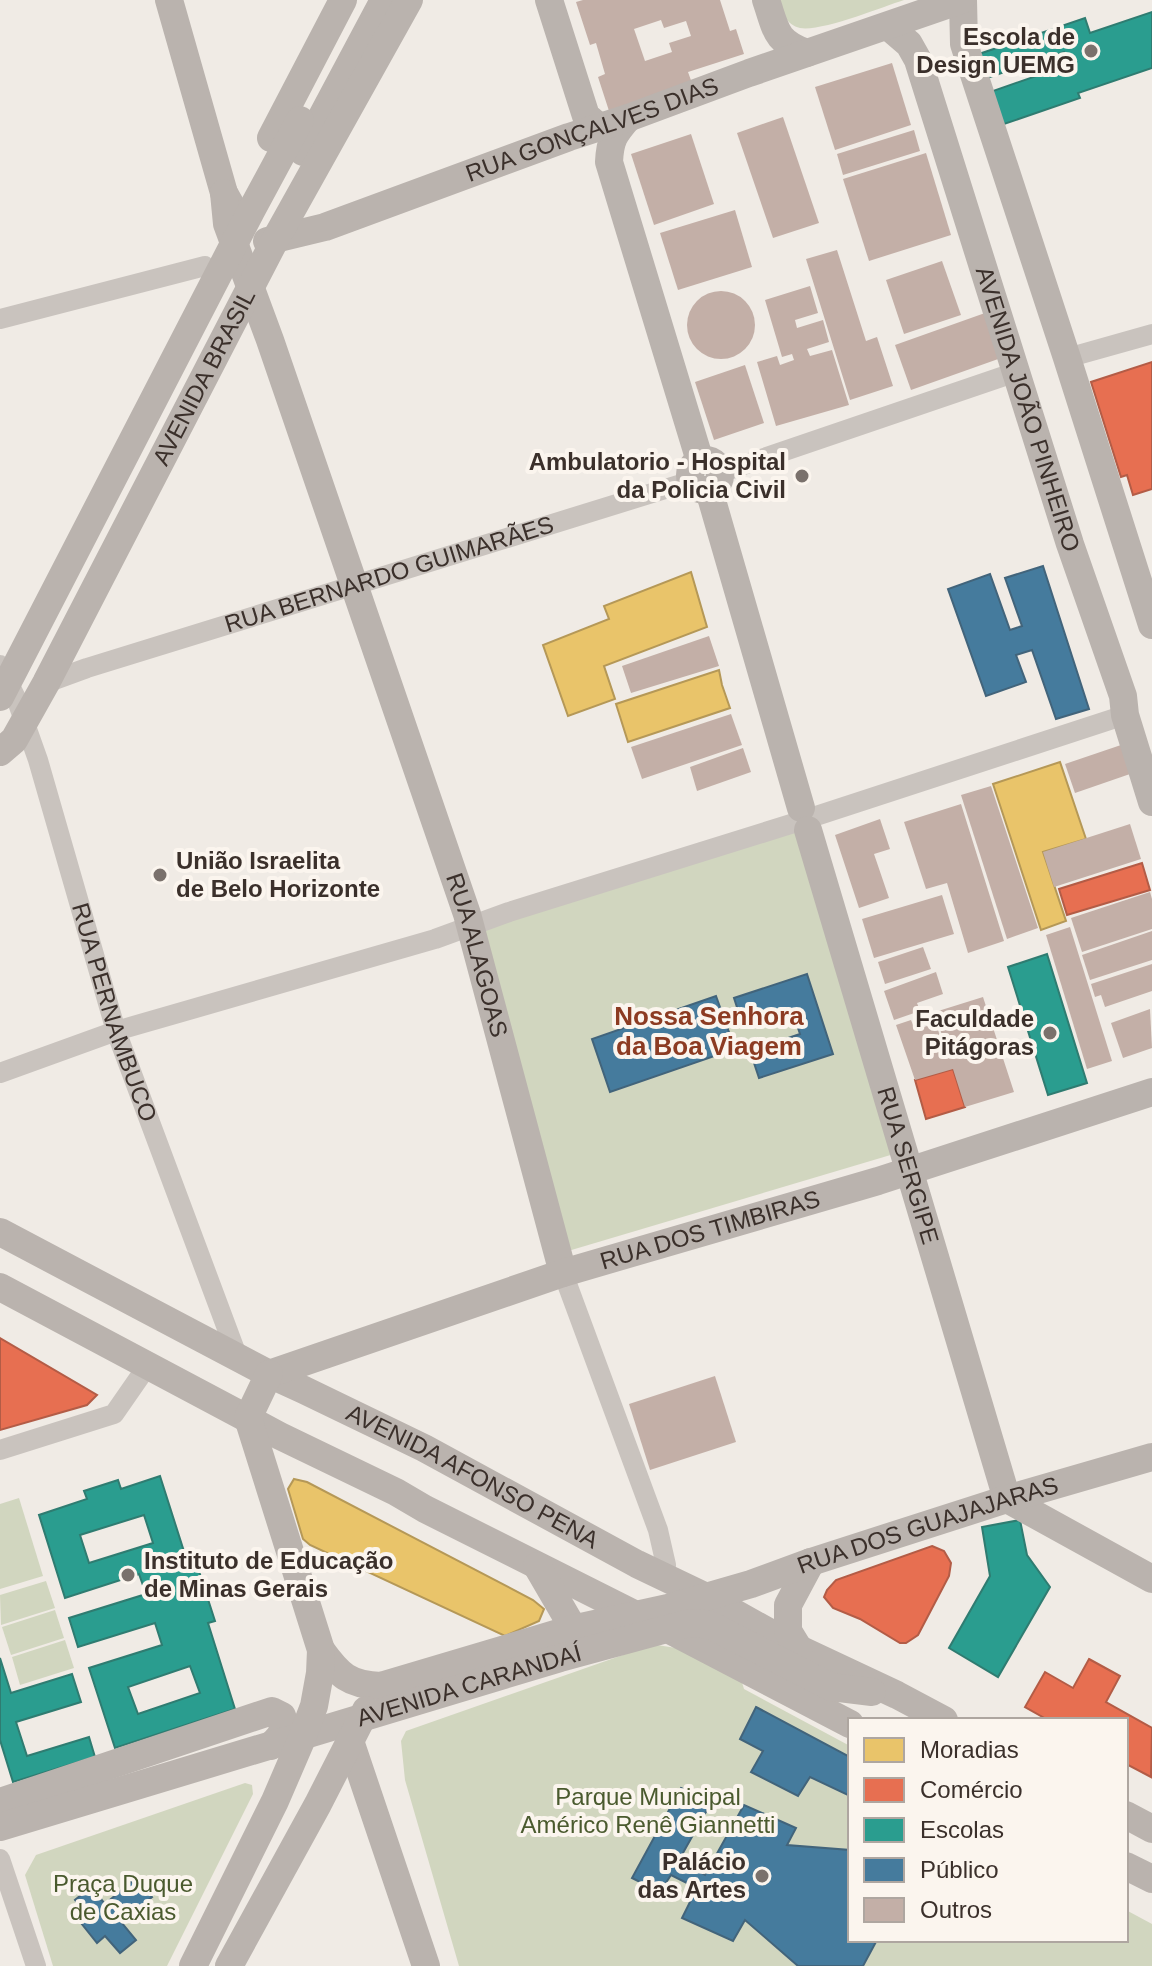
<svg xmlns="http://www.w3.org/2000/svg" width="1152" height="1966" viewBox="0 0 1152 1966" font-family="Helvetica,sans-serif">
<style>
.green{fill:#d1d6bf}
.homes{fill:#e9c46a;stroke:#b59857;stroke-width:2}
.shops{fill:#e76f51;stroke:#b35c46;stroke-width:2}
.schools{fill:#2a9d8f;stroke:#2f7c71;stroke-width:2;fill-rule:evenodd}
.public{fill:#457b9d;stroke:#42647b;stroke-width:2}
.building{fill:#c3afa7;fill-rule:evenodd}
.lines{fill:none;stroke-linecap:round;stroke-linejoin:round}
.street{stroke:#c9c3be;stroke-width:20}
.secondary{stroke:#bab3ae;stroke-width:28}
.poi-dot{fill:#7a716c;stroke:#fbf5ee;stroke-width:3}
.labels{text-anchor:middle;stroke-width:8;stroke-linejoin:round;paint-order:stroke}
.poi-label{font-size:24px;font-weight:bold;fill:#3b302b;stroke:#fbf5ee;text-anchor:end}
.street-label{font-size:24px;fill:#3b302b;stroke:#fbf5ee}
.park-label{font-size:24px;fill:#4a5a2e;stroke:#fbf5ee}
.neighbourhood-label{font-size:26px;font-weight:bold;fill:#8c3b22;stroke:#fbf5ee}
</style>
<rect width="100%" height="100%" fill="#f0ebe5"/>
<g class="green">
<path d="M776,0H904C882,7 821,32 800,28C787,25 780,11 776,0Z"/>
<path d="M797,828L904,1151L558,1254L469,939L488,923Z"/>
<path d="M19,1498L43,1576L0,1589V1504Z"/>
<path d="M46,1581L55,1608L1,1625L0,1595Z"/>
<path d="M55,1610L64,1638L11,1655L2,1627Z"/>
<path d="M65,1640L74,1668L20,1685L12,1657Z"/>
<path d="M657,1645L689,1650L740,1676L744,1689L850,1746V1940H1126V1910L1152,1924V1966H459L405,1780L401,1741L406,1731L640,1649Z"/>
<path d="M245,1783L252,1785L253,1794L167,1966H53L25,1875L36,1855Z"/>
</g>
<g class="homes">
<path d="M691,572L707,627L604,666L615,699L568,716L543,645L609,619L604,606Z"/>
<path d="M719,670L722,685L730,708L628,742L616,704Z"/>
<path d="M1060,762L1086,839L1043,852L1066,921L1041,930L993,784Z"/>
<path d="M294,1479L307,1482L533,1600L544,1609L539,1621L505,1636L310,1545L303,1539L288,1489Z"/>
</g>
<g class="shops">
<path d="M1152,362V489L1133,495L1127,475L1121,477L1091,382Z"/>
<path d="M1142,863L1150,890L1067,915L1059,889Z"/>
<path d="M953,1069L965,1107L926,1119L915,1080Z"/>
<path d="M0,1338L97,1395L87,1405L0,1430Z"/>
<path d="M932,1546L944,1551L951,1563L949,1576L918,1635L906,1643H900L860,1619L833,1608L824,1597L827,1590L836,1580Z"/>
<path d="M1089,1659L1120,1676L1106,1702L1152,1728L1151,1777L1126,1764V1720H1048L1025,1707L1045,1672L1073,1688Z"/>
</g>
<g class="schools">
<path d="M1152,12V68L1078,93L1080,98L1001,125L990,92L1068,65L1064,52L987,78L979,54L1085,18L1090,33Z"/>
<path d="M1047,954L1087,1083L1048,1095L1008,967Z"/>
<path d="M160,1476L188,1564L196,1562L215,1621L208,1623L235,1709L115,1748L89,1668L162,1645L155,1623L78,1647L69,1618L146,1594L139,1574L65,1598L39,1515L87,1499L84,1491L118,1480L121,1489ZM144,1515L153,1543L89,1563L80,1535ZM190,1666L200,1693L138,1714L128,1687Z"/>
<path d="M1020,1520L1027,1555L1050,1587L998,1677L949,1648L990,1576L982,1527Z"/>
<path d="M0,1658L11,1693L72,1674L81,1702L16,1722L27,1756L89,1737L95,1757L13,1782L0,1740Z"/>
</g>
<g class="public">
<path d="M1043,566L1089,709L1056,719L1032,650L1016,655L1026,682L986,696L948,589L990,574L1010,630L1022,626L1005,578Z"/>
<path d="M807,974L833,1054L759,1078L750,1051L800,1034L792,1010L743,1026L734,998Z"/>
<path d="M716,996L735,1049L610,1092L592,1039Z"/>
<path d="M756,1707L850,1757V1796L810,1777L798,1796L751,1772L763,1751L740,1739Z"/>
<path d="M681,1788L711,1803L679,1860L705,1875L744,1805L796,1828L787,1845L850,1850V1940H877L863,1966H798L745,1920L733,1941L682,1918L697,1888L671,1875L660,1892L632,1878Z"/>
<path d="M136,1878L152,1897L121,1922L136,1940L120,1953L105,1936L97,1943L81,1923L89,1917L75,1900L91,1887L105,1904Z"/>
</g>
<g class="building">
<path d="M583,0H720L730,31L736,29L744,54L688,72L693,86L610,114L598,77L605,74L596,43L590,45L576,2ZM661,20L664,28L686,21L691,36L669,43L672,52L645,61L634,29Z"/>
<path d="M892,63L911,125L835,150L815,87Z"/>
<path d="M783,117L819,223L773,238L737,133Z"/>
<path d="M914,130L920,151L843,175L837,154Z"/>
<path d="M691,134L714,204L654,225L631,154Z"/>
<path d="M926,153L951,235L869,261L843,179Z"/>
<path d="M735,210L752,267L678,290L660,233Z"/>
<path d="M837,250L866,341L877,337L893,386L850,400L806,259Z"/>
<path d="M942,261L961,315L904,334L886,280Z"/>
<path d="M810,286L818,313L795,320L797,328L823,320L829,342L807,349L810,356L832,350L849,405L776,426L757,362L777,356L780,365L794,360L792,354L782,357L765,300Z"/>
<circle cx="721" cy="325" r="34"/>
<path d="M985,313L1001,358L911,390L895,345Z"/>
<path d="M745,365L764,423L714,440L695,382Z"/>
<path d="M709,636L719,666L631,693L622,666Z"/>
<path d="M731,714L742,745L642,779L631,747Z"/>
<path d="M1121,745L1130,774L1075,793L1065,764Z"/>
<path d="M743,748L751,772L697,791L690,767Z"/>
<path d="M991,786L1038,928L1007,939L961,795Z"/>
<path d="M961,804L1004,941L968,953L947,883L926,889L904,822Z"/>
<path d="M880,819L890,849L874,854L889,898L859,908L835,835Z"/>
<path d="M1130,824L1141,859L1054,887L1043,852Z"/>
<path d="M1150,892L1152,899V929L1082,952L1071,918Z"/>
<path d="M942,895L954,934L874,958L862,919Z"/>
<path d="M1070,927L1112,1061L1087,1069L1046,935Z"/>
<path d="M1152,931V960L1090,980L1082,955Z"/>
<path d="M923,947L931,969L885,984L878,962Z"/>
<path d="M1152,964V991L1105,1007L1101,995L1095,997L1091,984Z"/>
<path d="M936,972L943,994L917,1003L920,1011L894,1020L884,991Z"/>
<path d="M983,997L1014,1092L965,1107L953,1069L915,1080L896,1025L911,1020L915,1030L936,1023L942,1043L944,1042L935,1012Z"/>
<path d="M1150,1009L1152,1048L1123,1058L1111,1023Z"/>
<path d="M715,1376L736,1442L650,1470L629,1404Z"/>
</g>
<g class="lines">
<g class="street">
<path d="M0,319L205,266"/>
<path d="M1067,358L1152,334"/>
<path d="M720,473L1016,372"/>
<path id="s1" d="M0,665L16,698L38,760L116,1031L238,1358"/>
<path id="s2" d="M46,683L87,668L691,481"/>
<path d="M816,816L1125,715"/>
<path d="M0,1073L116,1031L435,939L509,912L794,823"/>
<path d="M563,1273L658,1530L666,1565L663,1576"/>
<path d="M0,1450L114,1414L148,1365"/>
<path d="M0,1859L36,1966"/>
</g>
<g class="secondary">
<path d="M169,0L224,193L233,209"/>
<path d="M549,0L586,116L599,127"/>
<path d="M766,0C776,29 775,42 807,53"/>
<path d="M963,0L964,44L1067,358L1152,625"/>
<path id="s3" d="M888,26L909,44L918,60L1070,544L1123,696L1125,715L1152,802"/>
<path d="M628,118C614,134 610,140 609,162L700,461"/>
<path d="M271,138L343,0"/>
<path d="M303,152L384,0"/>
<path id="s4" d="M224,193L227,224L270,340L467,914L563,1273"/>
<path id="s5" d="M267,241L325,227L569,137L628,118L749,73L961,0"/>
<circle cx="705" cy="475" r="15"/>
<path d="M709,490L801,808"/>
<path d="M0,697L251,211L300,120"/>
<path id="s6" d="M0,752L14,740L46,683L275,240L409,0"/>
<path id="s7" d="M808,830L1007,1499L1152,1579"/>
<path id="s8" d="M0,1232L269,1374L304,1390L424,1448L637,1564L706,1597L799,1649L897,1695L944,1720"/>
<path d="M0,1287L280,1436L396,1492L425,1509L636,1615L666,1628L850,1724"/>
<path id="s9" d="M269,1374L563,1273L878,1181L1152,1092"/>
<path d="M537,1566L569,1621L572,1636L569,1646"/>
<path d="M799,1649L788,1631V1605L811,1562"/>
<path id="s10" d="M321,1650C339,1675 349,1685 381,1686L572,1629L668,1608L751,1584L811,1562L1007,1499L1152,1457"/>
<path d="M350,1741L426,1966"/>
<path d="M0,1802L272,1711L282,1716L285,1725L280,1736L271,1746"/>
<path d="M1126,1815L1152,1829"/>
<path id="s11" d="M0,1827L560,1658L685,1624L699,1623L712,1626L831,1687L872,1692"/>
<path d="M1126,1866L1152,1879"/>
<path d="M193,1966L275,1801L300,1743L314,1706L320,1673L321,1650L248,1418L269,1374"/>
<path d="M229,1966L318,1804L366,1710"/>
</g>
</g>
<g class="poi-dot">
<circle cx="1091" cy="51" r="8"/>
<circle cx="802" cy="476" r="8"/>
<circle cx="160" cy="875" r="8"/>
<circle cx="1050" cy="1033" r="8"/>
<circle cx="128" cy="1575" r="8"/>
<circle cx="762" cy="1876" r="8"/>
</g>
<g class="labels">
<g class="poi-label">
<text x="1075" y="45">Escola de<tspan x="1075" dy="28">Design UEMG</tspan></text>
<text x="786" y="470">Ambulatorio - Hospital<tspan x="786" dy="28">da Policia Civil</tspan></text>
<text x="176" y="869" text-anchor="start">União Israelita<tspan x="176" dy="28">de Belo Horizonte</tspan></text>
<text x="1034" y="1027">Faculdade<tspan x="1034" dy="28">Pitágoras</tspan></text>
<text x="144" y="1569" text-anchor="start">Instituto de Educação<tspan x="144" dy="28">de Minas Gerais</tspan></text>
<text x="746" y="1870">Palácio<tspan x="746" dy="28">das Artes</tspan></text>
</g>
<g class="street-label">
<text dy="8" stroke="none"><textPath href="#s5" startOffset="344">RUA GONÇALVES DIAS</textPath></text>
<text dy="8" stroke="none"><textPath href="#s6" startOffset="428">AVENIDA BRASIL</textPath></text>
<text dy="8" stroke="none"><textPath href="#s3" startOffset="412">AVENIDA JOÃO PINHEIRO</textPath></text>
<text dy="8" stroke="none"><textPath href="#s2" startOffset="360">RUA BERNARDO GUIMARÃES</textPath></text>
<text dy="8" stroke="none"><textPath href="#s4" startOffset="804">RUA ALAGOAS</textPath></text>
<text dy="8" stroke="none"><textPath href="#s1" startOffset="366">RUA PERNAMBUCO</textPath></text>
<text dy="8" stroke="none"><textPath href="#s7" startOffset="350">RUA SERGIPE</textPath></text>
<text dy="8" stroke="none"><textPath href="#s9" startOffset="464">RUA DOS TIMBIRAS</textPath></text>
<text dy="8" stroke="none"><textPath href="#s8" startOffset="532">AVENIDA AFONSO PENA</textPath></text>
<text dy="8" stroke="none"><textPath href="#s10" startOffset="644">RUA DOS GUAJAJARAS</textPath></text>
<text dy="8" stroke="none"><textPath href="#s11" startOffset="490">AVENIDA CARANDAÍ</textPath></text>
</g>
<g class="park-label">
<text x="648" y="1805">Parque Municipal<tspan x="648" dy="28">Américo Renê Giannetti</tspan></text>
<text x="123" y="1892">Praça Duque<tspan x="123" dy="28">de Caxias</tspan></text>
</g>
<g class="neighbourhood-label">
<text x="709" y="1025">Nossa Senhora<tspan x="709" dy="30">da Boa Viagem</tspan></text>
</g>
</g>
<rect x="848" y="1718" width="280" height="224" fill="#fbf5ee" stroke="#aea6a0" stroke-width="2"/>
<rect x="864" y="1738" width="40" height="24" fill="#e9c46a" stroke="#aea6a0" stroke-width="2"/>
<text x="920" y="1758" font-size="24" fill="#3b302b">Moradias</text>
<rect x="864" y="1778" width="40" height="24" fill="#e76f51" stroke="#aea6a0" stroke-width="2"/>
<text x="920" y="1798" font-size="24" fill="#3b302b">Comércio</text>
<rect x="864" y="1818" width="40" height="24" fill="#2a9d8f" stroke="#aea6a0" stroke-width="2"/>
<text x="920" y="1838" font-size="24" fill="#3b302b">Escolas</text>
<rect x="864" y="1858" width="40" height="24" fill="#457b9d" stroke="#aea6a0" stroke-width="2"/>
<text x="920" y="1878" font-size="24" fill="#3b302b">Público</text>
<rect x="864" y="1898" width="40" height="24" fill="#c3afa7" stroke="#aea6a0" stroke-width="2"/>
<text x="920" y="1918" font-size="24" fill="#3b302b">Outros</text>
</svg>
